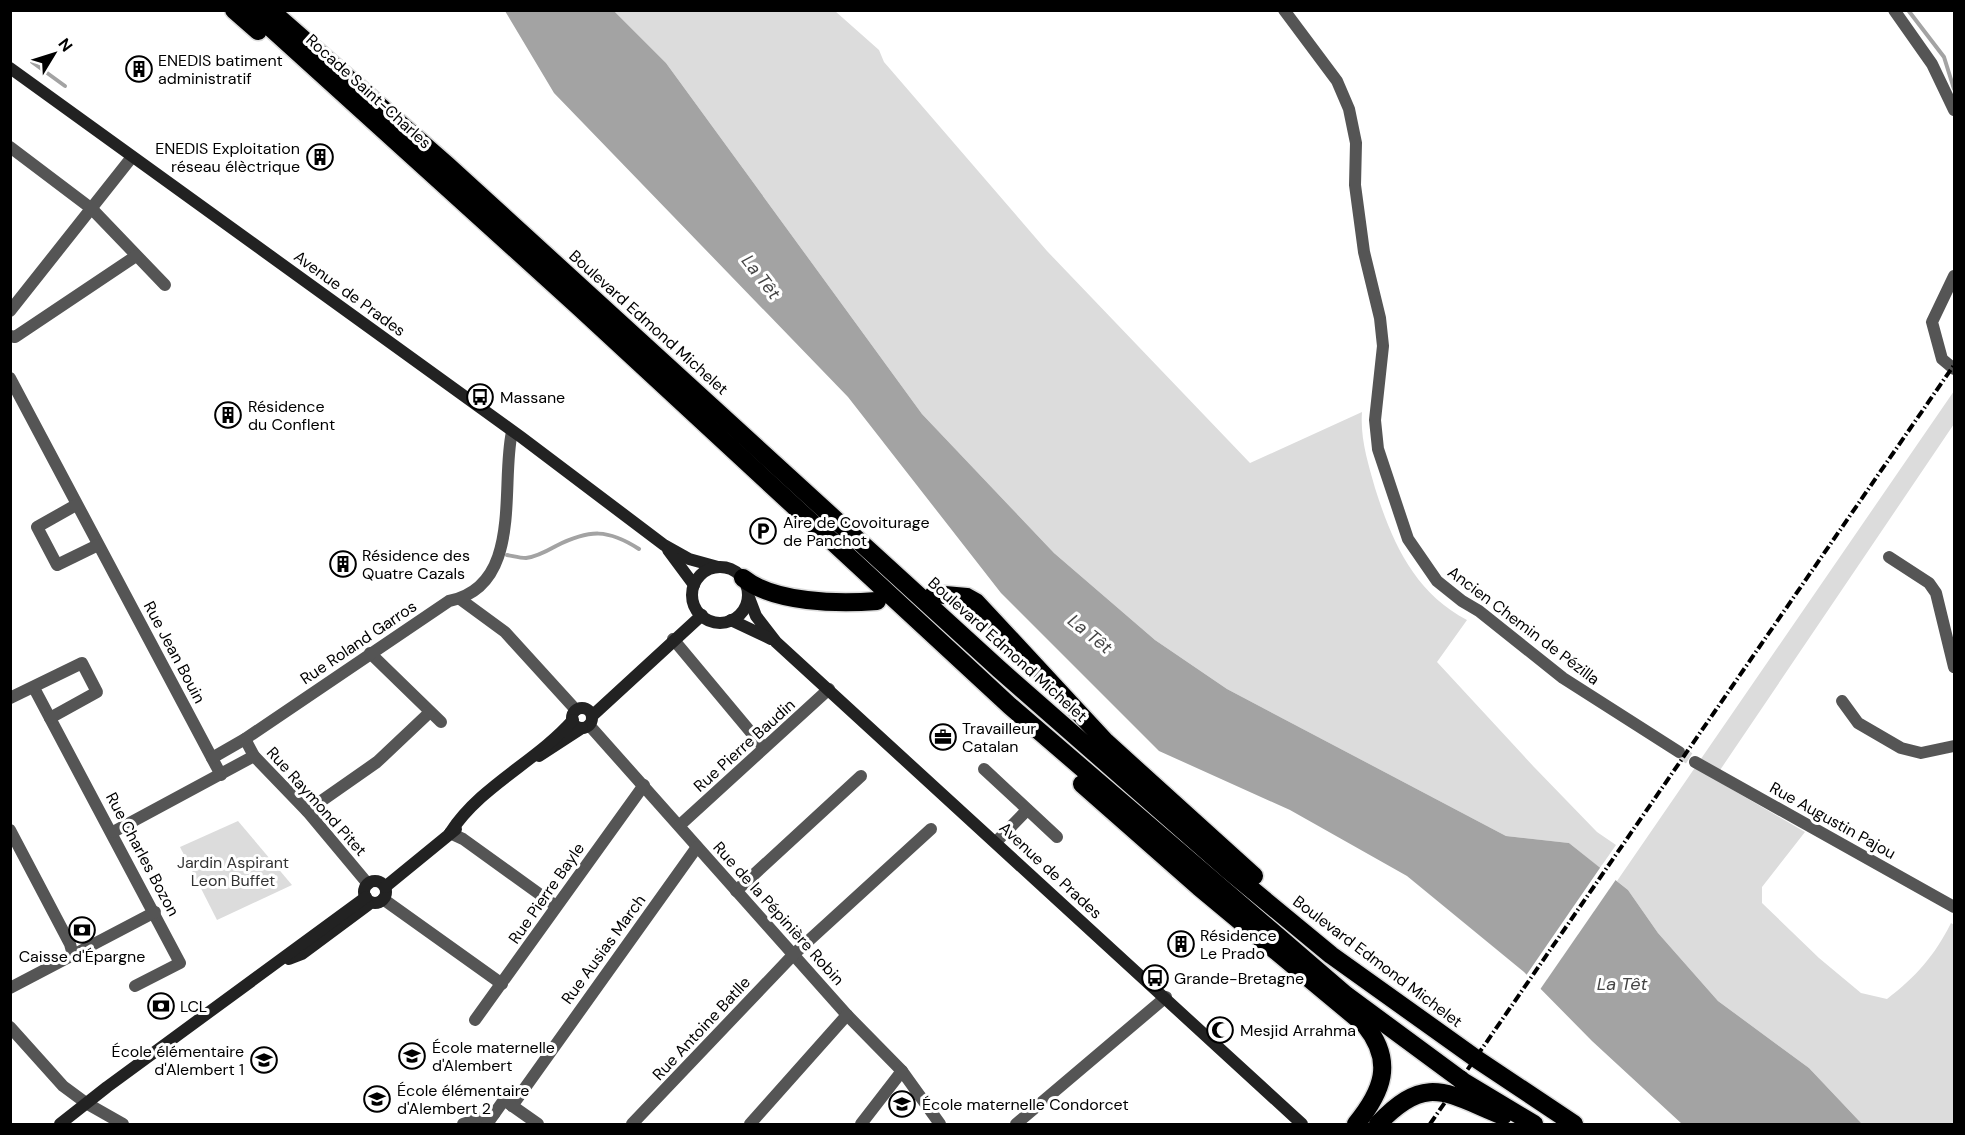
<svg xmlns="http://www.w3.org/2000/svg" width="1965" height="1135" viewBox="0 0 1965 1135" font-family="'DM Sans',sans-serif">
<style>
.green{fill:#dcdcdc}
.water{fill:#a3a3a3}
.pier{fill:#fff}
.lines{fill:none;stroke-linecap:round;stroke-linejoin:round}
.stream{stroke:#a3a3a3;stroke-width:4}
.street-tunnel{stroke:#d9d9d9;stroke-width:12;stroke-dasharray:12 6;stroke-linecap:butt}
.highway-casing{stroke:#dbdbdb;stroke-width:21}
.street{stroke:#555;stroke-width:12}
.secondary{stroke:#222;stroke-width:12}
.highway{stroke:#000;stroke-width:18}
.rail{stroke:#000;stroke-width:4;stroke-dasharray:9 3 1.5 3;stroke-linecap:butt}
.labels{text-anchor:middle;stroke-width:6;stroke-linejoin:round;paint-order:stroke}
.poi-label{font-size:16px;fill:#000;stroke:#fff;text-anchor:start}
.street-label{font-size:16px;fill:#000;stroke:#fff}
.park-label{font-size:16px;fill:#333;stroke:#fff}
.water-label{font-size:18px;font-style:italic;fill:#444;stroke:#fff}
</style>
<rect width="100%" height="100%" fill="#fff"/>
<g class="green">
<path d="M614,11H835L879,50L884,62L1047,251L1250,463L1362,412C1360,438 1368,463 1375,488C1392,542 1414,592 1467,620L1437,662L1534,767L1597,832L1616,845L1600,868L1569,843L1506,836L1227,689L1155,640L1054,553L922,414L666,63Z"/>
<path d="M1954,391V424L1714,779L1805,832L1762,887V903L1819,958L1861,993L1887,999C1916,977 1935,955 1951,923L1954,925V1124H1862L1809,1068L1718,1001L1658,933L1628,890L1617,881Z"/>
<path d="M238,821L292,885L217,920L180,847Z"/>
</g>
<path class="water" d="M505,11H614L666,63L922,414L1054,553L1155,640L1227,689L1506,836L1569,843L1628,890L1658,933L1718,1001L1809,1068L1862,1124H1682L1592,1041L1524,972L1407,876L1290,810L1159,751L1001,593L848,397L554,93Z"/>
<path class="pier" d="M1602,865L1617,878L1539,991L1525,977Z"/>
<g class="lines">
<g class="stream">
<path d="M1908,10L1944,57L1954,89"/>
<path d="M32,62L65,86"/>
<path d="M507,555C513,556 520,558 526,558C536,557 547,551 556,546C590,529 608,529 639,549"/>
</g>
<path class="street-tunnel" d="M1679,752L1695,762"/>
<g class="highway-casing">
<g id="highway">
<path d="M234,10L258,31"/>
<path d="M251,10L579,307L1010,706L1346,995L1464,1082L1534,1124"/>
<path d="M270,10L447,165L999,669L1227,869L1331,955L1478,1060L1574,1124"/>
<path d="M743,578C774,603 838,604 877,601"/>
<path d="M934,594L967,597L976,602L1106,742L1254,876"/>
<path d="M1082,784L1199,887L1365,1025C1395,1062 1382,1092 1356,1124"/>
<path d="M1378,1124C1426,1073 1446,1093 1503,1116"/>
</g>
</g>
<g class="street">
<path d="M1284,10L1337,81L1349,109L1356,143L1355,185L1364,252L1380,318L1383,346L1375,420L1378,449L1408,539L1437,581L1462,601L1479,611L1563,678L1679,752"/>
<path d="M1894,10L1932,64L1954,110"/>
<path d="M10,147L92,209L165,285"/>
<path d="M1954,276L1932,322L1942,359L1954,369"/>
<path d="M10,311L132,157"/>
<path d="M10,336L15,337L136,256"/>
<path d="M10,378L221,775"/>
<path d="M76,505L37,527L57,565L98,545"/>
<path d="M1889,557L1929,583L1936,593L1954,667"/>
<path d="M460,599L505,632L576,710"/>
<path d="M673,639L764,748"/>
<path d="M370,653L441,722"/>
<path d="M34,688L180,963L135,986"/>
<path d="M10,698L82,663L97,692L50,718"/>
<path d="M1842,701L1858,723L1901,748L1921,753L1954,746"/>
<path d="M589,725L847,1015L902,1071L940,1124"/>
<path d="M245,739L254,756L307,811L368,884"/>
<path d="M212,758L245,739L449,601C524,586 500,485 512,432"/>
<path d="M1695,762L1954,907"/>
<path d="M984,769L1057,837"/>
<path d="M307,811L377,762L430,712"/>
<path d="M680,825L829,689"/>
<path d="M10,830L70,944L73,955"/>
<path d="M113,832L254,756"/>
<path d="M450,833L463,839L556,906"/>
<path d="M996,842L1027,810"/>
<path d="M736,891L861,776"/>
<path d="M383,899L502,984"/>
<path d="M10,988L155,912"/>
<path d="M475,1020L644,785"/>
<path d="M10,1027L63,1086L86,1103L123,1124"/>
<path d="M512,1106L697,847"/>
<path d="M463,1124L494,1114"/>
<path d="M487,1124L504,1100L538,1124"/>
<path d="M632,1124L794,954L931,829"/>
<path d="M750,1124L847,1015"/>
<path d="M861,1124L902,1071"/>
<path d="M1016,1124L1166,997"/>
</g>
<g class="secondary">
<path d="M10,68L521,437L664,545L689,559L718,567"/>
<path d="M668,550L694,585"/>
<circle cx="720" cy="595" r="28"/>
<path d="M748,595L756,616L776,642L1302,1124"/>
<path d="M731,620L771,639"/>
<circle cx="582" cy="718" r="10"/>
<path d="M592,716L702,615"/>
<path d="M539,756L582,728"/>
<path d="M450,833C480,786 536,762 573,720"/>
<circle cx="375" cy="892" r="11"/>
<path d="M385,887L456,829"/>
<path d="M289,959L302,954L368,905"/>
<path d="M60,1124L107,1087L366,897"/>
</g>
<use href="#highway" class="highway"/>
<path class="rail" d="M1430,1124L1954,365"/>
</g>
<defs>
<g id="building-ring" transform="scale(1.35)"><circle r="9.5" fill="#fff" stroke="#000" stroke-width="1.5"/><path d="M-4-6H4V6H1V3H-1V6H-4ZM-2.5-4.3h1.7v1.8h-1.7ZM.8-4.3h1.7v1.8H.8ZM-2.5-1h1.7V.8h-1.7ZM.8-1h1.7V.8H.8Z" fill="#000"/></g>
<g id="bus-ring" transform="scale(1.35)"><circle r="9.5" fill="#fff" stroke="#000" stroke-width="1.5"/><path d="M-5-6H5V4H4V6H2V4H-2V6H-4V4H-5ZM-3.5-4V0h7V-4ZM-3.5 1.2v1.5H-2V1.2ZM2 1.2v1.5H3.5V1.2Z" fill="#000"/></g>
<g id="parking-ring" transform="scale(1.35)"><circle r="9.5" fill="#fff" stroke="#000" stroke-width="1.5"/><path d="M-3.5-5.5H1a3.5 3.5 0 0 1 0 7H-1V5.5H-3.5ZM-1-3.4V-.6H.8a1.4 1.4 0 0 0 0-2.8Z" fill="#000"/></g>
<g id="office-ring" transform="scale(1.35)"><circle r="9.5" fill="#fff" stroke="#000" stroke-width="1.5"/><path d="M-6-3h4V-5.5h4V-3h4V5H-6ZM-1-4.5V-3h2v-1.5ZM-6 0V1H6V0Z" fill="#000"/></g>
<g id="bank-ring" transform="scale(1.35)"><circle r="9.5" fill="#fff" stroke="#000" stroke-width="1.5"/><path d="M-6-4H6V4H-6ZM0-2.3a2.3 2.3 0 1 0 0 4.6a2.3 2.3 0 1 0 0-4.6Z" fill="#000"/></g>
<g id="mosque-ring" transform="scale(1.35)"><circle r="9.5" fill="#fff" stroke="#000" stroke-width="1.5"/><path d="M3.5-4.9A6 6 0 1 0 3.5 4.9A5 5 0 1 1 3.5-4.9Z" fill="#000"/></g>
<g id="school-ring" transform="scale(1.35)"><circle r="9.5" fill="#fff" stroke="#000" stroke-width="1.5"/><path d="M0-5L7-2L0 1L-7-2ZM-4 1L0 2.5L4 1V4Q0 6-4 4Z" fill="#000"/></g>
</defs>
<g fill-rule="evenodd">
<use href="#building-ring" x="139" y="69"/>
<use href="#building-ring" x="320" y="157"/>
<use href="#bus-ring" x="480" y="397"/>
<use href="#building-ring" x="228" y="415"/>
<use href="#parking-ring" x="763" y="531"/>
<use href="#building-ring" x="343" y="564"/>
<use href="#office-ring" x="943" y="737"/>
<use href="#bank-ring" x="82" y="930"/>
<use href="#building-ring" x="1181" y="944"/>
<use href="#bus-ring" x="1155" y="978"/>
<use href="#bank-ring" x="161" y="1006"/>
<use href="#mosque-ring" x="1220" y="1030"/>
<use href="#school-ring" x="412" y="1056"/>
<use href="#school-ring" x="264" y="1060"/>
<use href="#school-ring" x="377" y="1099"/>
<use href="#school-ring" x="902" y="1104"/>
</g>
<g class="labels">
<g class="poi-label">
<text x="158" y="66">ENEDIS batiment<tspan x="158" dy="18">administratif</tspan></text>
<text x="300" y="154" text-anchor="end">ENEDIS Exploitation<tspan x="300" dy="18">réseau élèctrique</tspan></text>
<text x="500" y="403">Massane</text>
<text x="248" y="412">Résidence<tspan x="248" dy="18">du Conflent</tspan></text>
<text x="783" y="528">Aire de Covoiturage<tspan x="783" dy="18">de Panchot</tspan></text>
<text x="362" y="561">Résidence des<tspan x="362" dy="18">Quatre Cazals</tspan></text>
<text x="962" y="734">Travailleur<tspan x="962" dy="18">Catalan</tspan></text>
<text x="1200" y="941">Résidence<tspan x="1200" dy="18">Le Prado</tspan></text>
<text x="82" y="962" text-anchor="middle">Caisse d'Épargne</text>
<text x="1174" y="984">Grande-Bretagne</text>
<text x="180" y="1012">LCL</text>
<text x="1240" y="1036">Mesjid Arrahma</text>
<text x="432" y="1053">École maternelle<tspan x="432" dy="18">d'Alembert</tspan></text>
<text x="244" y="1057" text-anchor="end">École élémentaire<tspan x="244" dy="18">d'Alembert 1</tspan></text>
<text x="397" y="1096">École élémentaire<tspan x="397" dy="18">d'Alembert 2</tspan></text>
<text x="922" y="1110">École maternelle Condorcet</text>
</g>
<g class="street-label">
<text transform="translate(369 91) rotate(42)" y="6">Rocade Saint-Charles</text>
<text transform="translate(350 293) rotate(36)" y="6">Avenue de Prades</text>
<text transform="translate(649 322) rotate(42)" y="6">Boulevard Edmond Michelet</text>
<text transform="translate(1524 625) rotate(37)" y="6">Ancien Chemin de Pézilla</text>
<text transform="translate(358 642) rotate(-34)" y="6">Rue Roland Garros</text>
<text transform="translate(1008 649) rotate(42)" y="6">Boulevard Edmond Michelet</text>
<text transform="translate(175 652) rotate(62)" y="6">Rue Jean Bouin</text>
<text transform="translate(744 745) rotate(-42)" y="6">Rue Pierre Baudin</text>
<text transform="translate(317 801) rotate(48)" y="6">Rue Raymond Pitet</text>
<text transform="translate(1833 820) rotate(29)" y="6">Rue Augustin Pajou</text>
<text transform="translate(143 854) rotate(62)" y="6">Rue Charles Bozon</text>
<text transform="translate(1051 870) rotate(43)" y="6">Avenue de Prades</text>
<text transform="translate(546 893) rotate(-55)" y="6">Rue Pierre Bayle</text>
<text transform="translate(779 913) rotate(48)" y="6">Rue de la Pépinière Robin</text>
<text transform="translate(603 949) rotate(-54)" y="6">Rue Ausias March</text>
<text transform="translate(1378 961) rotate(37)" y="6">Boulevard Edmond Michelet</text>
<text transform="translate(701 1028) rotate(-47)" y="6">Rue Antoine Batlle</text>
</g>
<g class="park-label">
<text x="233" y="868">Jardin Aspirant<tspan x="233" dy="18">Leon Buffet</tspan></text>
</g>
<g class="water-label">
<text transform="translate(761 277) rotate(52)" y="6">La Têt</text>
<text transform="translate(1090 634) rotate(39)" y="6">La Têt</text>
<text x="1622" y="990">La Têt</text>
</g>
</g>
<rect width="1965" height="1135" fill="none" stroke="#000000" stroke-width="24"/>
<g transform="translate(54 54) rotate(52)" stroke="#ffffff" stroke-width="4.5" paint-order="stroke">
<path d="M0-4.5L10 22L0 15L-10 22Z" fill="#000000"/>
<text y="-9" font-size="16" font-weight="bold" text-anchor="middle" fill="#000000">N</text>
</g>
</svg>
